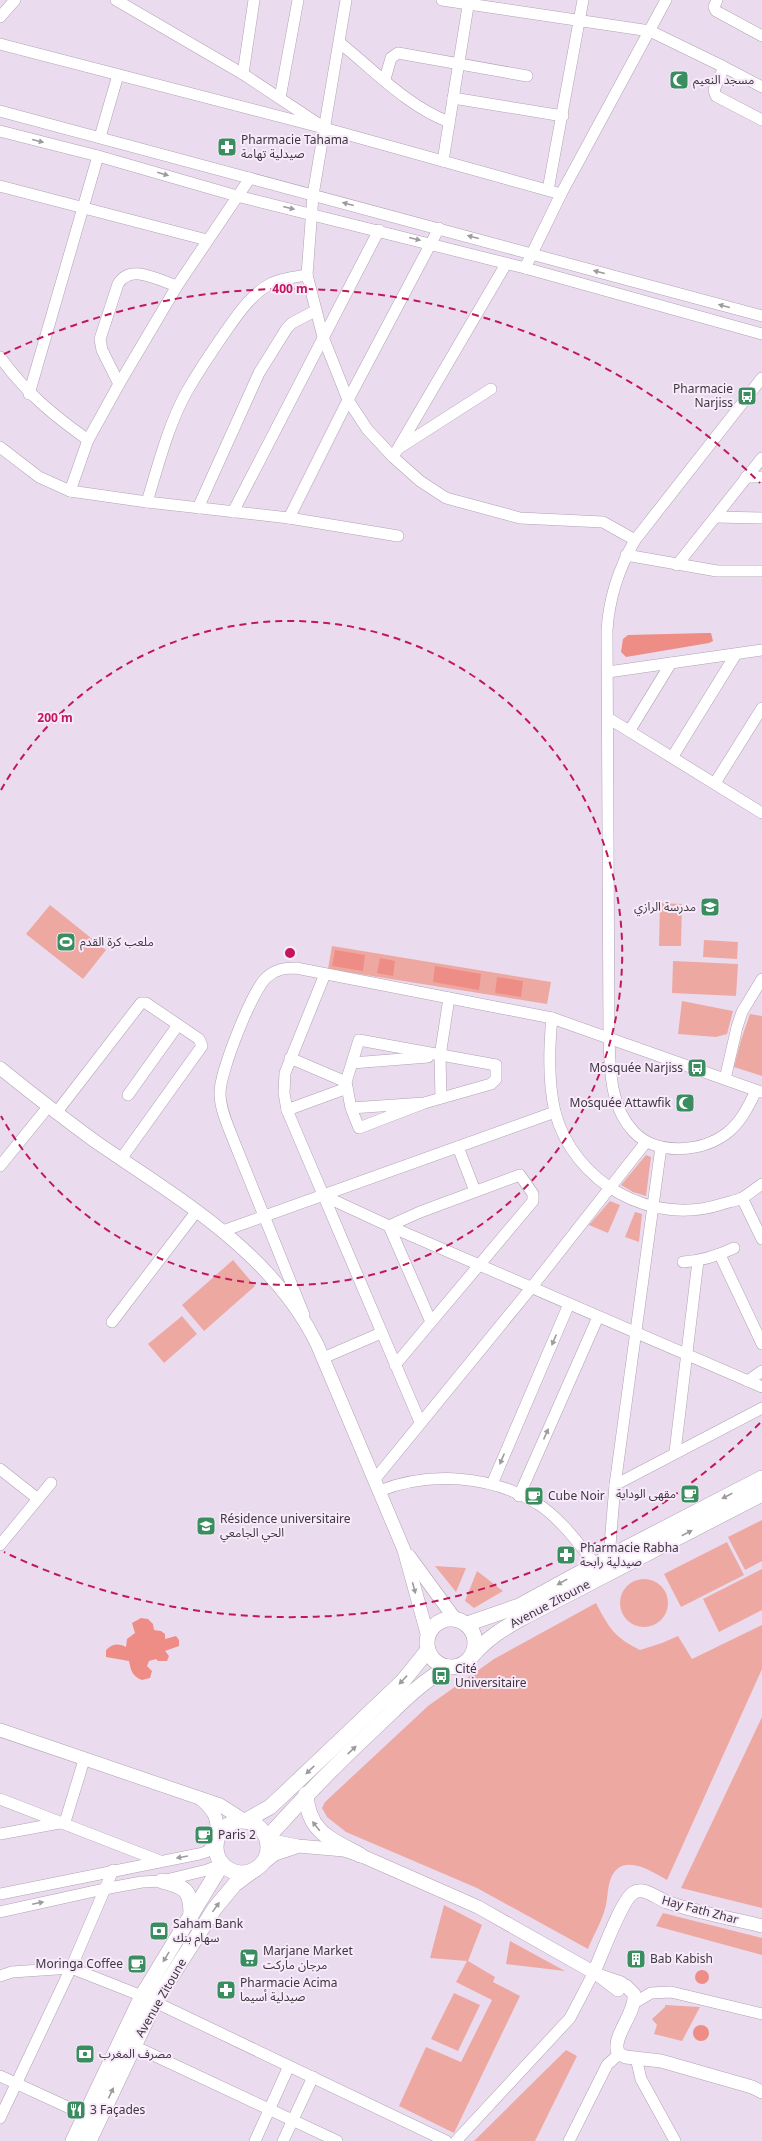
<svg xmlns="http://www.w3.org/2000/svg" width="762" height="2141" viewBox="0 0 762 2141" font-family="'Noto Sans','Noto Sans Arabic',sans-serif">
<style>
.green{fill:#eea8a2}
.forest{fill:#ee8d86}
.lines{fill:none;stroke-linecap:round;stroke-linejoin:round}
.minor-casing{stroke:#afa2b2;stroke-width:12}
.tertiary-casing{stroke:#afa2b2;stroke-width:14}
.secondary-casing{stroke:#afa2b2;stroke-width:16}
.minor{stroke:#fff;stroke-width:11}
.tertiary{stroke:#fff;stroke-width:13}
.secondary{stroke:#fff;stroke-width:15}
.oneway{fill:#9e9b9e}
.ring{fill:none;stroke:#c2185b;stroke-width:2;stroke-dasharray:7 5}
.labels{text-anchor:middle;stroke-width:4;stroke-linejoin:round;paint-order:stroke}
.poi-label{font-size:12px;fill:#3d373e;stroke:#f8eafb;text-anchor:start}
.street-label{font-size:12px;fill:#3d373e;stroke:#f8eafb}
.centre{fill:#c2185b;stroke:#f8eafb;stroke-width:2}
.ring-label{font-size:12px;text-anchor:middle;font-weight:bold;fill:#c2185b;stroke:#f8eafb;stroke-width:4;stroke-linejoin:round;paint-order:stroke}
</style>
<rect width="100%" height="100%" fill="#eadcee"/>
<g class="green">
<path d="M660,903L682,904L681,946H659Z"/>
<path d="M50,905L106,950L83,979L26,934Z"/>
<path d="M704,940L738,942L737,959L703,957Z"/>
<path d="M332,946L551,982L547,1004L328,969Z"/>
<path d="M673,961L738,964L736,996L672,993Z"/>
<path d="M682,1001L733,1011L727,1034L716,1037L678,1034Z"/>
<path d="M750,1014L762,1016V1076L734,1067L741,1040Z"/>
<path d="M646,1155L651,1157L646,1196L633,1192L621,1185Z"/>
<path d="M610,1201L620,1205L608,1233L589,1225Z"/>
<path d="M635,1212L642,1214L639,1242L625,1237Z"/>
<path d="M233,1260L255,1286L204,1331L182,1305Z"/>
<path d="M182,1316L197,1334L164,1363L148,1344Z"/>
<path d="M762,1520V1561L745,1570L728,1537Z"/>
<path d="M727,1542L744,1575L681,1607L664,1574Z"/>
<path d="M435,1566L466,1568L456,1592Z"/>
<path d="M762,1569V1610L719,1632L703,1599Z"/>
<path d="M477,1571L503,1591L474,1608L465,1601Z"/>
<circle cx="644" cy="1603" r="24"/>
<path d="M596,1603C609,1628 614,1637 640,1650L662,1643L678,1636L692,1659L762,1625V1669L667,1880C651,1871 622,1852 611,1878C607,1888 608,1899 605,1909C601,1923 593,1936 588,1949L477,1888L346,1832L327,1817L322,1808L325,1802L428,1706L494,1659Z"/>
<path d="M762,1717V1908L681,1888Z"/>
<path d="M444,1905L482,1925L468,1961L495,1977L493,1982L520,1996L454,2133L399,2106L426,2047L461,2062L492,2000L456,1982L467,1961L430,1958Z"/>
<path d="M663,1913L762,1938V1955L656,1926Z"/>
<path d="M510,1941L565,1971L506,1964Z"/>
<path d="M454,1993L480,2005L458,2051L431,2039Z"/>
<path d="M665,2005L700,2007L682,2041L654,2034L657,2025L652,2019L665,2007Z"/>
<path d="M566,2050L577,2056L535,2141H474Z"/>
</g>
<g class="forest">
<path d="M707,633H711L713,641L709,643L626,657L621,652L623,639L628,635Z"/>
<path d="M335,950L365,955L363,971L332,966Z"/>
<path d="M380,958L395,961L393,976L377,973Z"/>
<path d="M435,966L481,974L479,990L433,982Z"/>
<path d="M497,977L523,981L521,997L495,993Z"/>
<path d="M141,1618L148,1619L153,1624L154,1630L161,1631L165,1634V1639L176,1636L179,1640V1646L165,1651L169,1656L167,1661H158L156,1659L149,1661L147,1666L152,1671L150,1678L142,1680C132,1676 131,1671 129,1661L106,1657V1650C113,1644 117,1643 126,1647L127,1639L135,1633L132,1623Z"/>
<circle cx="702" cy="1977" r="7"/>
<circle cx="701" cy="2033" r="8"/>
</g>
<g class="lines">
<g class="minor-casing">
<g id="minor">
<path d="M116,0L243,74L317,123"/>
<path d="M346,0L313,195L307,275L323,337L348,400L367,429L393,457L420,481L446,498L520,518L603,522L635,540"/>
<path d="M442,0L650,31L724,67L762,87"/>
<path d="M717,0L714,7L716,11L762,36"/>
<path d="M0,17L15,0"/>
<path d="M340,43C375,71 407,106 449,122"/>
<path d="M0,44L324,128L561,194"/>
<path d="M724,67L714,90L716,96L762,120"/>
<path d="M243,74L254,0"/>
<path d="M385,79L391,58L398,53L527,76"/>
<path d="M280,98L298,0"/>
<path d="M453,98L563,116"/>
<path d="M0,111L762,316"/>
<path d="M0,131L98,156L237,196L525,268L762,334"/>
<path d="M100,137L118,75"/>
<path d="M443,161L469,0"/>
<path d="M0,186L207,240"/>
<path d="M548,190L583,0"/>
<path d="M525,268L561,194L666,0"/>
<path d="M0,357C26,393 52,414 88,440"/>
<path d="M119,384L102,350L100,339L118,284C131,263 158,280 177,286"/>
<path d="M29,394L98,156"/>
<path d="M0,447L39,477L70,491L147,502L289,518L398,536"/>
<path d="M399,448L491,389"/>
<path d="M393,457L506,264"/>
<path d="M746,477H762"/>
<path d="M70,491L88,440L119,384L177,286L250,178"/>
<path d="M147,502C158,466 168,426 186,393C198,372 212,351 226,331C238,314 252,293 272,283C283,278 295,277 307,275"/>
<path d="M198,508L259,373L287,328L292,323L315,311"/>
<path d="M233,512L379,230"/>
<path d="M715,517L762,518"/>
<path d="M289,518L348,400L439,228"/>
<path d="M626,555L717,571H762"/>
<path d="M677,565L762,458"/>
<path d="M608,672L762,650"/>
<path d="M608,718L762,813"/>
<path d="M630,730L671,663"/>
<path d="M673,756L736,654"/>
<path d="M715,783L762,708"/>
<path d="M325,974L285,1073L284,1093L287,1110L420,1422"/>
<path d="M552,1018C549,1048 548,1082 555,1112C574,1183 652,1227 722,1204C728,1202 736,1201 742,1198C749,1194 756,1188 762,1184"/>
<path d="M290,1058L346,1082"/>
<path d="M352,1063L428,1057"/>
<path d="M725,1079L737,1027L742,1012L762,979"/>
<path d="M756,1091C748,1107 741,1122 727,1133C702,1152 657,1156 634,1132C610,1107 610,1070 609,1038L607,630C609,599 619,568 635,540L762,378"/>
<path d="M128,1095L178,1025"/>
<path d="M441,1098L440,1056L449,998"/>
<path d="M351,1108L424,1103L491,1084L496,1079V1065L359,1040L346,1082L351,1108L359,1128L424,1103"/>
<path d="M287,1110L347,1088"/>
<path d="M56,1113L141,1003H146L199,1039L202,1046L121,1159"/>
<path d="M458,1147L475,1191"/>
<path d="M0,1166L48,1107"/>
<path d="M322,1195L389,1226L762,1387"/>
<path d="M742,1198L762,1239"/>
<path d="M223,1231L555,1112"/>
<path d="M720,1255L762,1344"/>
<path d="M683,1262C702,1261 717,1256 734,1248"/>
<path d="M304,1315L231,1134C226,1121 220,1107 220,1093C220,1072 252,990 267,977C276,969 285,968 296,968L552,1018L761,1092"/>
<path d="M112,1322L196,1212"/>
<path d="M323,1358L381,1333"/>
<path d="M395,1365L533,1201V1194L520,1175L420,1212L389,1226L431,1322"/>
<path d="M748,1381L762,1371"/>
<path d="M675,1452L698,1261"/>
<path d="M0,1469L38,1499"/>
<path d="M375,1479L531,1288L646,1142"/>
<path d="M492,1484L569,1304"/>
<path d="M615,1485L762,1408"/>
<path d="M379,1491C430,1471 491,1475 538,1504C561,1519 578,1543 595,1564"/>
<path d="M519,1496L598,1317"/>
<path d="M0,1545L51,1483"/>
<path d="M609,1557L615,1485L661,1147"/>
<path d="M0,1799L160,1861"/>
<path d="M0,1834L65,1822L84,1760"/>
<path d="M0,1894L199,1854L206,1852L217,1842"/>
<path d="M0,1912L104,1889L142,1882L162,1881L207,1870L222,1864"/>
<path d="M0,1976L12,1972L71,1968L142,1996"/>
<path d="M155,2002L446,2141"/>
<path d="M634,2003L651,1993L671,1992L762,2014"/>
<path d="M134,2046L337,2141"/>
<path d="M636,2058L641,2079L675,2141"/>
<path d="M0,2076L85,2115"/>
<path d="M0,2118L71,1968L113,1870"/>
<path d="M255,2141L289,2066"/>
<path d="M283,2141L313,2077"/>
<path d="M456,2141L570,2018L594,1972"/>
<path d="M569,2141L607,2065L619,2054"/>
</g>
</g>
<g class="tertiary-casing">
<g id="tertiary">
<path d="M0,1068C31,1093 63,1118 96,1142C178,1198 272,1252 317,1344L404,1550L428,1637"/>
<path d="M409,1556L455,1619"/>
<path d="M0,1730L220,1805L245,1821"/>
<path d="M202,1800C217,1813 217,1819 218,1838"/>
<path d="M267,1840L298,1846L344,1850L360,1855L478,1907L600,1976"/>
<path d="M261,1865L275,1854L296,1847"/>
<path d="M594,1972C601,1957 621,1901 633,1893C644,1886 656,1898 667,1902C697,1913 731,1918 762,1926"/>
<path d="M626,1986L634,1994C637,2013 609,2039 619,2054L626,2057L661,2061L752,2087L762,2092"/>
<path d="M618,1990L600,1976L621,1983"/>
</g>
</g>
<g class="secondary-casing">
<g id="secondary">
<circle cx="451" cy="1643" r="24"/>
<path d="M467,1624L519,1606L609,1557L762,1478"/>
<path d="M472,1656C487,1638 504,1628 524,1617L762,1494"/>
<path d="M306,1794C308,1832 330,1839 360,1855"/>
<path d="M245,1821L270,1807L285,1793L403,1681L428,1650"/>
<circle cx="242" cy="1847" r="26"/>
<path d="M267,1838C303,1798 338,1762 378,1725C400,1704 421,1682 448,1667"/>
<path d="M162,1881C186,1887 191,1890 191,1916"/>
<path d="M73,2141L142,1996L222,1864"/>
<path d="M89,2141L155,2002L215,1908L235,1884L254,1870"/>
</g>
</g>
<use href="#minor" class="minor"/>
<use href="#tertiary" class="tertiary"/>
<use href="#secondary" class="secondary"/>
</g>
<defs><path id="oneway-solid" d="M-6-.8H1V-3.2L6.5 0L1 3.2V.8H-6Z"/></defs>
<g class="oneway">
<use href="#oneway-solid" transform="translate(38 141) rotate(14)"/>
<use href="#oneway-solid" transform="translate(163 174) rotate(16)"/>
<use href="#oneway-solid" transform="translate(348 204) rotate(-165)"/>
<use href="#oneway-solid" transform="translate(289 208) rotate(14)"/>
<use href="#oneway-solid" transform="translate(473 237) rotate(-165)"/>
<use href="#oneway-solid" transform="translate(415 239) rotate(14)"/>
<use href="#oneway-solid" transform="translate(599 272) rotate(-165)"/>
<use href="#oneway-solid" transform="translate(724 306) rotate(-165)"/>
<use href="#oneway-solid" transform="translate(554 1340) rotate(113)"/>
<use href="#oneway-solid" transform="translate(546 1434) rotate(-66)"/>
<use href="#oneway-solid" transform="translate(502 1459) rotate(113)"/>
<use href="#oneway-solid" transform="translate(727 1496) rotate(153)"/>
<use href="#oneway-solid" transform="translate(687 1533) rotate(-27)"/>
<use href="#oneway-solid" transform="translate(562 1582) rotate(151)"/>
<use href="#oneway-solid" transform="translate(414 1588) rotate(75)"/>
<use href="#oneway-solid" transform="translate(403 1680) rotate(133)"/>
<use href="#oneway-solid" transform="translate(352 1750) rotate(-43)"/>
<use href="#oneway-solid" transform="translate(310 1770) rotate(136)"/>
<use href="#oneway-solid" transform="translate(316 1826) rotate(-129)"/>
<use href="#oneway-solid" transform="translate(182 1857) rotate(170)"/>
<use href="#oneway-solid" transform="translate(38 1903) rotate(-12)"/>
<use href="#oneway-solid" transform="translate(216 1907) rotate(-54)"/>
<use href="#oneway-solid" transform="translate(166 1957) rotate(121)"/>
<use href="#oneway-solid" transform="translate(111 2093) rotate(-65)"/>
</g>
<g class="ring">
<path d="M1 790A332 332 0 1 1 1 1116"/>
<path d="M760 1423A664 664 0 0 1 4 1552M4 354A664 664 0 0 1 760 483"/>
</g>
<defs>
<g id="mosque-square" transform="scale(1)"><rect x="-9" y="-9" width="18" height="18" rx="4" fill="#398d5f" stroke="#f8eafb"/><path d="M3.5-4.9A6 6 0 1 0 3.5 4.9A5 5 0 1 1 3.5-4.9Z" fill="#fff"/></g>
<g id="pharmacy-square" transform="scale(1)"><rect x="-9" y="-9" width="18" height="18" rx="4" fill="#398d5f" stroke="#f8eafb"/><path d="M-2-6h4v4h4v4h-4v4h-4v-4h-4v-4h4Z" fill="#fff"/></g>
<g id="bus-square" transform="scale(1)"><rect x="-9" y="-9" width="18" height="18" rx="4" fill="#398d5f" stroke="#f8eafb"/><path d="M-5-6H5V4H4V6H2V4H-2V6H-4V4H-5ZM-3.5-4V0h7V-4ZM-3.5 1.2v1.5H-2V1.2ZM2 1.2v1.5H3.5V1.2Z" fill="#fff"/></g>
<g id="school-square" transform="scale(1)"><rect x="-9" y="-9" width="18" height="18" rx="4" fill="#398d5f" stroke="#f8eafb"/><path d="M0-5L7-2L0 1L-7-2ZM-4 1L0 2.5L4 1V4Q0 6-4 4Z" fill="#fff"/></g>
<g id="stadium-square" transform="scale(1)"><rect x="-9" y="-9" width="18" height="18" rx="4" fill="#398d5f" stroke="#f8eafb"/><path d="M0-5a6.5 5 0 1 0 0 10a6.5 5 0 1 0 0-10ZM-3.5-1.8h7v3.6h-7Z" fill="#fff"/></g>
<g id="cafe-square" transform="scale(1)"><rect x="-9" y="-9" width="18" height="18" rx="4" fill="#398d5f" stroke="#f8eafb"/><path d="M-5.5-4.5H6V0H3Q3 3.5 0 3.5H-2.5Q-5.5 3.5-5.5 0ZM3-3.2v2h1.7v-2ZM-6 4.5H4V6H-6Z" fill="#fff"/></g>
<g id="university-square" transform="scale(1)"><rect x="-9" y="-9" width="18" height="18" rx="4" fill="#398d5f" stroke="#f8eafb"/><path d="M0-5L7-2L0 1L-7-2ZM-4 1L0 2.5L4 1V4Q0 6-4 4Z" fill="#fff"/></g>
<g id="bank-square" transform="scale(1)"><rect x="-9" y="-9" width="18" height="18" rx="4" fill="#398d5f" stroke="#f8eafb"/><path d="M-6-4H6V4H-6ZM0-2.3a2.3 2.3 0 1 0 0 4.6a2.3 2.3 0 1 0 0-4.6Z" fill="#fff"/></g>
<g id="supermarket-square" transform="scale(1)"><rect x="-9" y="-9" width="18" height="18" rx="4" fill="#398d5f" stroke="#f8eafb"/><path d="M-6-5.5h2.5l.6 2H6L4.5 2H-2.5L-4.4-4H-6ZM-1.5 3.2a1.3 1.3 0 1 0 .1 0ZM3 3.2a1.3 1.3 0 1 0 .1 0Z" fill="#fff"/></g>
<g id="building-square" transform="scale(1)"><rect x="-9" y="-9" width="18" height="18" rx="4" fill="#398d5f" stroke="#f8eafb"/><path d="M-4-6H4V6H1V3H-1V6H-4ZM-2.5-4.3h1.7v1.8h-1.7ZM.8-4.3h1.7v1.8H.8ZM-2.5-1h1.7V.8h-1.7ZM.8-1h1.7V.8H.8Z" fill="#fff"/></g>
<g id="restaurant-square" transform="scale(1)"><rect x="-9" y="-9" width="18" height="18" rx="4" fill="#398d5f" stroke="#f8eafb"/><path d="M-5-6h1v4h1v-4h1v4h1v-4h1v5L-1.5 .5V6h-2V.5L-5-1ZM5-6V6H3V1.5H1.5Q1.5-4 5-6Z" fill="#fff"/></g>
</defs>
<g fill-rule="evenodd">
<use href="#mosque-square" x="679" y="80"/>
<use href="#pharmacy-square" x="227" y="147"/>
<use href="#bus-square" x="747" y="396"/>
<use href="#school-square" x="710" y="907"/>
<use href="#stadium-square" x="66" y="942"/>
<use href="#bus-square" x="697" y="1068"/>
<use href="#mosque-square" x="685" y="1103"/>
<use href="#cafe-square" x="690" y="1494"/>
<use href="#cafe-square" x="534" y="1496"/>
<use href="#university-square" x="206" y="1526"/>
<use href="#pharmacy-square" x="566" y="1555"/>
<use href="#bus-square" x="441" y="1676"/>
<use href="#cafe-square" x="204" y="1835"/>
<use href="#bank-square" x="159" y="1931"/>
<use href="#supermarket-square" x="249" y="1958"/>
<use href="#building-square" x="636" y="1959"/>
<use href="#cafe-square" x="137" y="1964"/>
<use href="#pharmacy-square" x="226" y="1990"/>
<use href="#bank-square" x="85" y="2054"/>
<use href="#restaurant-square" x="76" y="2110"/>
</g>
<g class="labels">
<g class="poi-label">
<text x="693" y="84">مسجد النعيم</text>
<text x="241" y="144">Pharmacie Tahama<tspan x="241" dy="14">صيدلية تهامة</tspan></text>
<text x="733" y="393" text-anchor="end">Pharmacie<tspan x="733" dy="14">Narjiss</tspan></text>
<text x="696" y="911" text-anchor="end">مدرسة الرازي</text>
<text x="80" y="946">ملعب كرة القدم</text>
<text x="683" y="1072" text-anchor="end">Mosquée Narjiss</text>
<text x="671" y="1107" text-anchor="end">Mosquée Attawfik</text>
<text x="676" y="1498" text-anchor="end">مقهى الوداية</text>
<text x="548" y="1500">Cube Noir</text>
<text x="220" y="1523">Résidence universitaire<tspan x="220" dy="14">الحي الجامعي</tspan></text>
<text x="580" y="1552">Pharmacie Rabha<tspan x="580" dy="14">صيدلية رابحة</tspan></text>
<text x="455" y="1673">Cité<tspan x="455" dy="14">Universitaire</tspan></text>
<text x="218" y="1839">Paris 2</text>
<text x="173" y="1928">Saham Bank<tspan x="173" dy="14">سهام بنك</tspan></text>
<text x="263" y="1955">Marjane Market<tspan x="263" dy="14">مرجان ماركت</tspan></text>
<text x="650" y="1963">Bab Kabish</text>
<text x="123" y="1968" text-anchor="end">Moringa Coffee</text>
<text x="240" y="1987">Pharmacie Acima<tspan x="240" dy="14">صيدلية أسيما</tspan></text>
<text x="99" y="2058">مصرف المغرب</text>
<text x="90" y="2114">3 Façades</text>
</g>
<g class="street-label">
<text transform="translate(550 1604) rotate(-28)" y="4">Avenue Zitoune</text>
<text transform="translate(700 1910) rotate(15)" y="4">Hay Fath Zhar</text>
<text transform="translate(161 1998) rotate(-60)" y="4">Avenue Zitoune</text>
</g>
</g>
<circle cx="290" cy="953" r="6" class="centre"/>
<g class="ring-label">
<text x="290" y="293">400 m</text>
<text x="55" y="722">200 m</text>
</g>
</svg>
